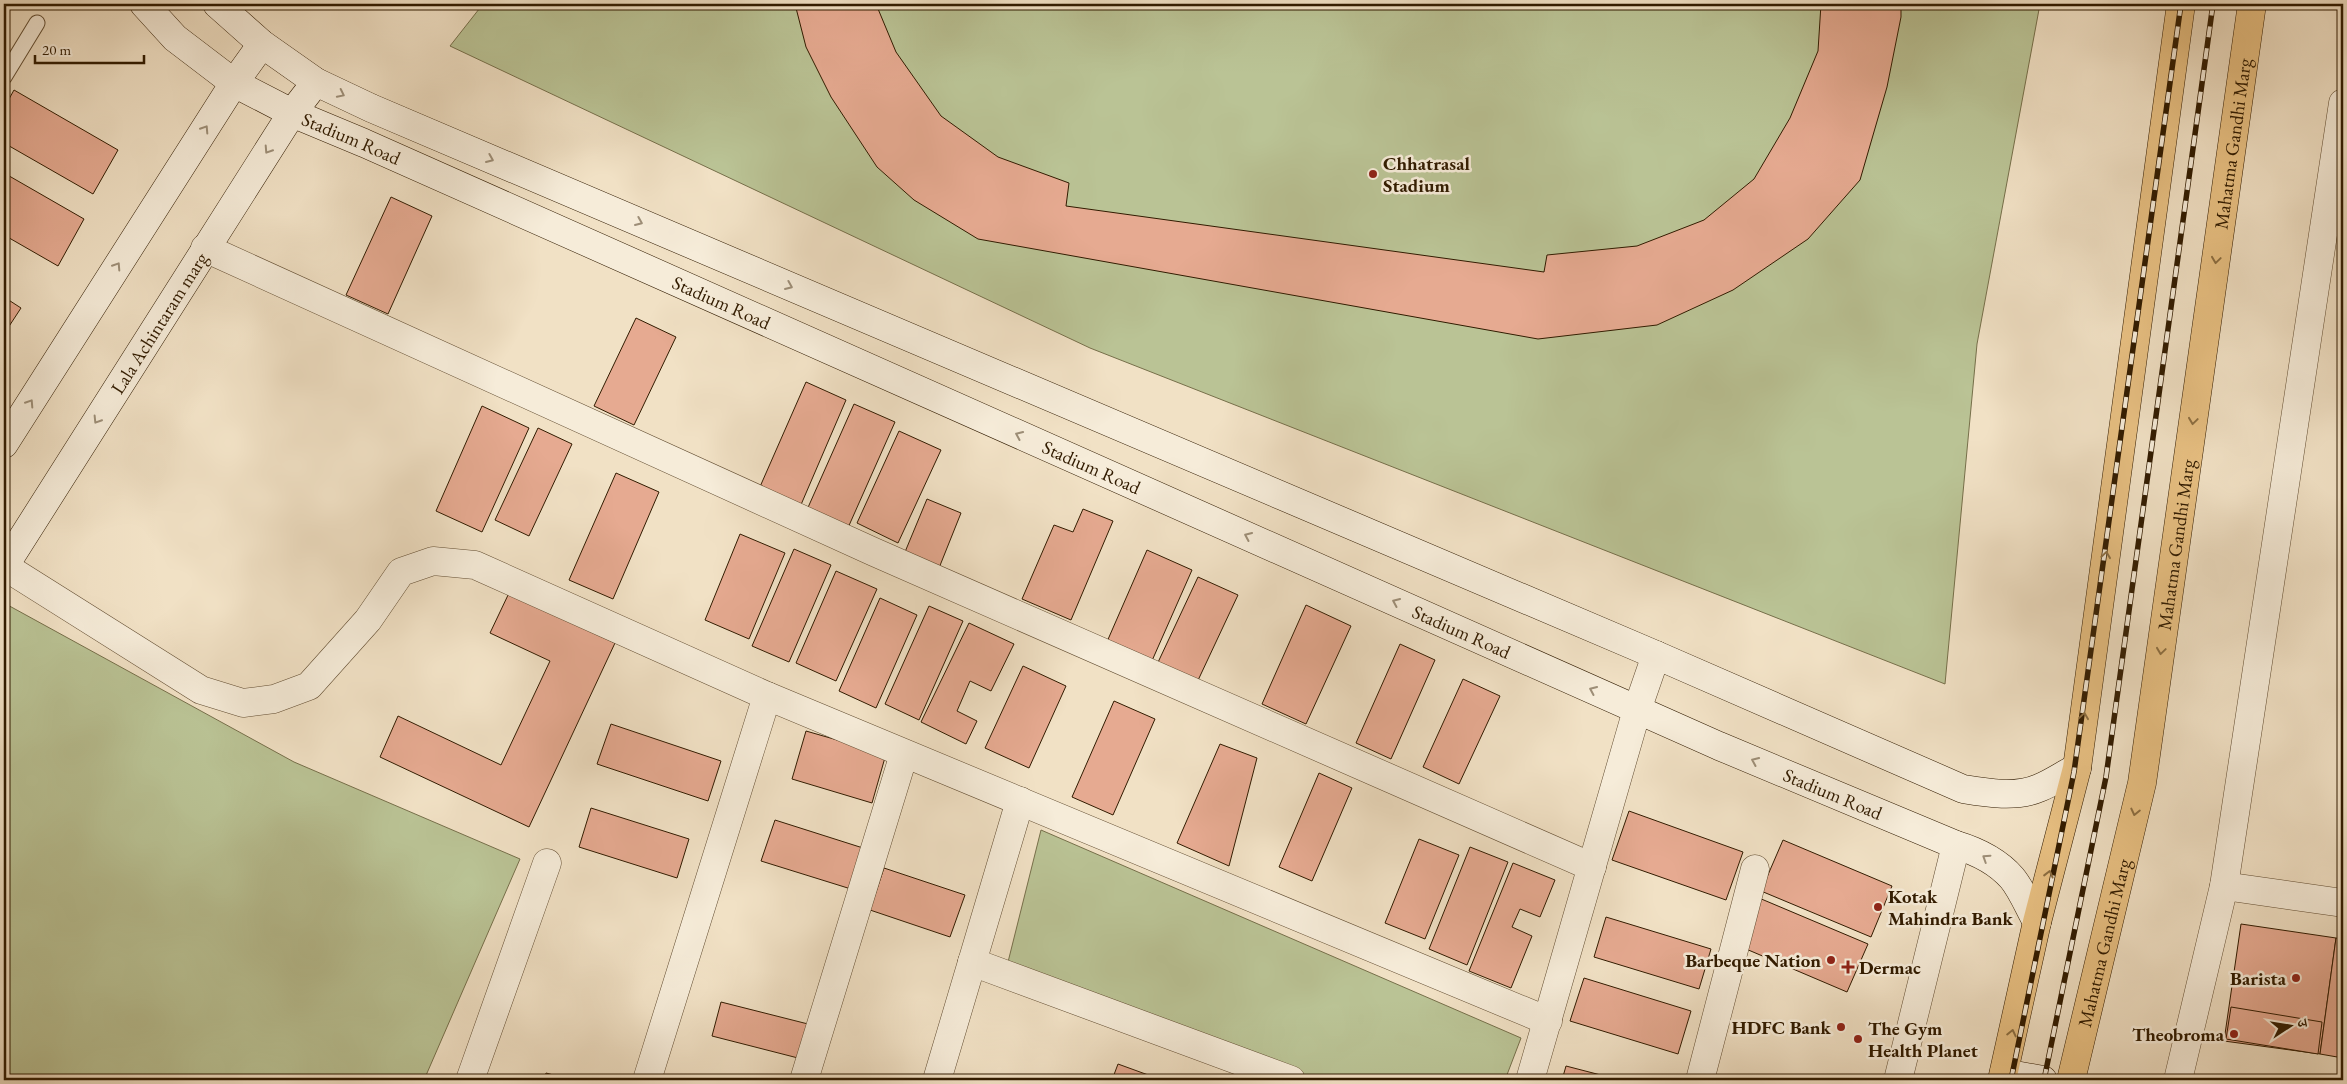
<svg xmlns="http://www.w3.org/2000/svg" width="2347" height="1084" viewBox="0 0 2347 1084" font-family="'EB Garamond','Noto Serif Devanagari',serif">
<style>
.green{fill:#bac395;stroke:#766f4a}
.building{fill:#e6aa91;stroke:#311b00}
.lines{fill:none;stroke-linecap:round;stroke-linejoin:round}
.lane-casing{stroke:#614c31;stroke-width:17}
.street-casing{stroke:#614c31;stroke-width:29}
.secondary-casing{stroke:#311b00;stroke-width:29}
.primary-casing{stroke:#311b00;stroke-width:29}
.lane{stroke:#f6ecd9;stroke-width:15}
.street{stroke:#f6ecd9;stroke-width:28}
.secondary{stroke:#f6ecd9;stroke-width:28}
.primary{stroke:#e8c082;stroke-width:28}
.rail-casing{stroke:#311b00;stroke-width:5.5}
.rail{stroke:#f6ecd9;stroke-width:4;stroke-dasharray:11;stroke-linecap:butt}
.oneway{stroke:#9d8e77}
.oneway2{stroke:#8c6e41}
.poi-dot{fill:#8f2418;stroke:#f6ecd9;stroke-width:2}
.labels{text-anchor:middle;stroke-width:5;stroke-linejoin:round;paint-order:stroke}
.street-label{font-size:19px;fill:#311b00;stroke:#f6ecd9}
.poi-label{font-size:19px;font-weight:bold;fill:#311b00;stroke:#f6ecd9;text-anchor:start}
</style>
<rect width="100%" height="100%" fill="#f1e1c5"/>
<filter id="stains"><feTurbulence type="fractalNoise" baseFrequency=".004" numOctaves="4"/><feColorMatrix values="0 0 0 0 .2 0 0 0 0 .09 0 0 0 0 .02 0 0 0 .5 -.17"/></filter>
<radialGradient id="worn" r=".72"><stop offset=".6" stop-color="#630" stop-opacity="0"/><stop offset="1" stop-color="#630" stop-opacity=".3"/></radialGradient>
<g class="green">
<path d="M483,4H2040L1977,344L1945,684L1090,348L450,46Z"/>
<path d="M4,603L294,762L520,859L424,1080H281L266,1076L265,1080H4Z"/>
<path d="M1041,830L1521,1038L1505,1080H1264L1002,986Z"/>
</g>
<g class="building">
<path d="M795,4H876L896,52L941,116L998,157L1069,183L1066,206L1544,272L1547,255L1637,246L1704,220L1754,179L1790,118L1818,51L1821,4H1901V17L1887,87L1860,180L1808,239L1733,290L1657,325L1538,339L978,239L914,200L877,167L831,97L806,47Z"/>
<path d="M14,90L118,150L93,194L4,143V108Z"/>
<path d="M4,173L84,219L58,266L4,235Z"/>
<path d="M391,197L432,216L388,314L346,295Z"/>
<path d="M4,297L21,308L4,334Z"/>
<path d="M636,318L676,337L634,425L594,406Z"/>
<path d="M806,382L846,400L800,507L759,489Z"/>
<path d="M854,404L895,422L847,530L806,512Z"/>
<path d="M482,406L529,428L482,532L436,511Z"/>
<path d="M538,428L572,444L529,536L495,520Z"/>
<path d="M899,431L941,450L898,543L857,523Z"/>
<path d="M616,473L659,492L613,599L569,580Z"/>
<path d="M927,499L961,513L935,578L900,564Z"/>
<path d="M1083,509L1113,521L1071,620L1022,599L1054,525L1073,532Z"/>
<path d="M740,534L785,553L749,639L705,620Z"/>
<path d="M794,549L831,565L789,662L752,646Z"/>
<path d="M1147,550L1192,570L1151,663L1106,644Z"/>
<path d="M836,571L877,589L836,681L796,663Z"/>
<path d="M1198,577L1238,595L1193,691L1153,673Z"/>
<path d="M509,593L615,643L529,827L380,757L398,716L501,765L550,661L490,633Z"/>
<path d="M880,598L917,615L876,708L839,691Z"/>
<path d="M1306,605L1351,626L1306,724L1262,704Z"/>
<path d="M929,606L963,621L919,720L885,704Z"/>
<path d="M969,623L1014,644L991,691L970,681L957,711L977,721L966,744L921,722Z"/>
<path d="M1400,644L1435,660L1391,759L1356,743Z"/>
<path d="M1023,666L1066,686L1029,768L985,748Z"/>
<path d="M1463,679L1500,696L1459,784L1423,767Z"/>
<path d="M1114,701L1155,719L1113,815L1072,797Z"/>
<path d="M611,724L721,761L708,801L597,764Z"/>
<path d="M806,731L886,754L872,803L792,779Z"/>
<path d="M1220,744L1257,758L1229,866L1177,843Z"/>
<path d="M1319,773L1352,788L1312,881L1279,867Z"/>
<path d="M591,808L689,839L677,878L579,847Z"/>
<path d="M1629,811L1743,852L1726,900L1612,860Z"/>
<path d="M775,820L863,848L851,889L761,861Z"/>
<path d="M1419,839L1459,855L1425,939L1385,923Z"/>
<path d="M1783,840L1892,886L1871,937L1761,891Z"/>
<path d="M1470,847L1508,862L1467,965L1429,949Z"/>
<path d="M1513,863L1555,880L1540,917L1520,909L1512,927L1532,936L1511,988L1469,971Z"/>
<path d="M884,868L965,895L950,937L870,910Z"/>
<path d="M1759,898L1868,944L1847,992L1739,946Z"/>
<path d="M1606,917L1711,949L1699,989L1594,957Z"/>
<path d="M2241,924L2336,938L2320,1054L2224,1041Z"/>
<path d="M2336,938L2343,939V1058L2320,1054Z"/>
<path d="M1584,978L1691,1011L1678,1054L1570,1021Z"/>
<path d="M721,1002L808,1024L798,1058L712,1036Z"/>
<path d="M2231,1007L2322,1022L2318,1054L2226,1039Z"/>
<path d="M1118,1064L1151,1076L1150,1080H1112Z"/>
<path d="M1566,1066L1620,1080H1562Z"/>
<path d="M546,1073L572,1080H544Z"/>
</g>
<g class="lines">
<g class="lane-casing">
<path id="lane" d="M4,77L37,23"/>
</g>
<g class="street-casing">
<g id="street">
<path d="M205,248L874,552L1592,867"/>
<path d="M4,566L201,690L243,703L274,699L309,686L368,620L401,572L433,561L475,565L767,696L1548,1021"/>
<path d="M2224,886L2343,903"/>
<path d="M972,962L1291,1080"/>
<path d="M470,1080L547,863"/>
<path d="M647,1080L767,696"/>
<path d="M804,1080L904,754"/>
<path d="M937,1080L1020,801"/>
<path d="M1530,1080L1637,710L1656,655"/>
<path d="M1700,1080L1755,869"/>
<path d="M1898,1080L1956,845"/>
<path d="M2178,1080L2224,886L2343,103"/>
</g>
</g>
<g class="secondary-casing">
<g id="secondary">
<path id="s1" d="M144,4L175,38L234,83L292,113L364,143L1719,746L1956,845C1976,851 1998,862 2012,878C2022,890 2029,908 2037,922"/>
<path d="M217,4L262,44L316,82L371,108L1656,655L1963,789C1987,793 2016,798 2039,788C2052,783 2064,774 2077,768"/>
<path d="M4,444L234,83L262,44"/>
<path id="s2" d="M4,567L292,113L316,82"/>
<path d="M2004,1073L2043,1080"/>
</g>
</g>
<g class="primary-casing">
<g id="primary">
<path d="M2002,1080L2037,922L2077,768L2181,4"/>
<path id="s3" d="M2071,1080L2142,783L2252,4"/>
</g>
</g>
<use href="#lane" class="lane"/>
<use href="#street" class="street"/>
<use href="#secondary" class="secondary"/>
<use href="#primary" class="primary"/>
<g class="rail-casing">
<g id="rail">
<path d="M2011,1080L2074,772L2181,4"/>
<path d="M2044,1080L2106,777L2213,4"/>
</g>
</g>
<use href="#rail" class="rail"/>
</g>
<defs><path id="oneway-chevron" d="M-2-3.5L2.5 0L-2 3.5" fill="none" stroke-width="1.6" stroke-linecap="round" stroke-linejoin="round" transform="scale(1.25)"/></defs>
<g class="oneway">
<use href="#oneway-chevron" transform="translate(341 94) rotate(26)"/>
<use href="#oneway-chevron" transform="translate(205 129) rotate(-57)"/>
<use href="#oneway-chevron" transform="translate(268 150) rotate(123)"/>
<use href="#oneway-chevron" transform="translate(490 159) rotate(23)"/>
<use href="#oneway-chevron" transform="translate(639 222) rotate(23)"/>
<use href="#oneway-chevron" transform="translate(117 266) rotate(-57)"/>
<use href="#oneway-chevron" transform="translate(789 286) rotate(23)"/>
<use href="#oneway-chevron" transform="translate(30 403) rotate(-57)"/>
<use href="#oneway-chevron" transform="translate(97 420) rotate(122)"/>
<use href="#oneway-chevron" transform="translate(1019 435) rotate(-156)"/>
<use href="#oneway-chevron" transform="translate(1248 536) rotate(-156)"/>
<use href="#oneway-chevron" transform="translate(1396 602) rotate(-156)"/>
<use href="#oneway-chevron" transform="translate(1593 690) rotate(-156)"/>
<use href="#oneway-chevron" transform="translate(1755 761) rotate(-156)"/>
<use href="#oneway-chevron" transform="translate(1986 858) rotate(-147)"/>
</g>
<g class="oneway2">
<use href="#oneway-chevron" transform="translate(2216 260) rotate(98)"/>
<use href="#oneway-chevron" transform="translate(2193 421) rotate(98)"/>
<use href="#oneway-chevron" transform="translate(2106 555) rotate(-82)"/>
<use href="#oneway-chevron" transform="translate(2161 651) rotate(98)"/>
<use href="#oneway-chevron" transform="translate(2084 716) rotate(-82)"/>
<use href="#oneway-chevron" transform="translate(2135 812) rotate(103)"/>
<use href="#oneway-chevron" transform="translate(2049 874) rotate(-76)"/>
<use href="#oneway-chevron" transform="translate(2012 1033) rotate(-77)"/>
</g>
<g class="poi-dot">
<circle cx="1373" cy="174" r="5"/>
<circle cx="1878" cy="907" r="5"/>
<circle cx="1831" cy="960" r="5"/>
<path d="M1845.5 959.5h5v5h5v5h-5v5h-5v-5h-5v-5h5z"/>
<circle cx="2296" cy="978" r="5"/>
<circle cx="1841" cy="1027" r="5"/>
<circle cx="2234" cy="1034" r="5"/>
<circle cx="1858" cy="1039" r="5"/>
</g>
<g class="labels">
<g class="street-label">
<text dy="7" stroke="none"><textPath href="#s1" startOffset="250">Stadium Road</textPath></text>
<text dy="7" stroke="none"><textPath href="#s3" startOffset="951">Mahatma Gandhi Marg</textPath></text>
<text dy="7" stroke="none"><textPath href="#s1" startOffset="655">Stadium Road</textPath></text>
<text dy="7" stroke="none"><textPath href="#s2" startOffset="289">Lala Achintaram marg</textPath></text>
<text dy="7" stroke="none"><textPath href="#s1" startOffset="1060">Stadium Road</textPath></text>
<text dy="7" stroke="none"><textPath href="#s3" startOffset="546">Mahatma Gandhi Marg</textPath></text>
<text dy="7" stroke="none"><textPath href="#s1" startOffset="1465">Stadium Road</textPath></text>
<text dy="7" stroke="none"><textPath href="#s1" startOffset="1870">Stadium Road</textPath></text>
<text dy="7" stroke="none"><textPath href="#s3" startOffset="141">Mahatma Gandhi Marg</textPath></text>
</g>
<g class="poi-label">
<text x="1383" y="170">Chhatrasal<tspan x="1383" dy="22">Stadium</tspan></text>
<text x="1888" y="903">Kotak<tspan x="1888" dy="22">Mahindra Bank</tspan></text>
<text x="1821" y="967" text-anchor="end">Barbeque Nation</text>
<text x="1859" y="974">Dermac</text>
<text x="2286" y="985" text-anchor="end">Barista</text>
<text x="1831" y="1034" text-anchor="end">HDFC Bank</text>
<text x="1868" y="1035">The Gym<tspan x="1868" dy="22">Health Planet</tspan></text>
<text x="2224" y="1041" text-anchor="end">Theobroma</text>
</g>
</g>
<rect width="2347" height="1084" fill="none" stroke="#f1e1c5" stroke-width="20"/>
<rect x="5" y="5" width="2337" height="1074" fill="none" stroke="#311b00" stroke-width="2.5"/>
<rect x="10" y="10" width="2327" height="1064" fill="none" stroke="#311b00"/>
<g transform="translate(2290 1026) rotate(78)" stroke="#f6ecd9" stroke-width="4" paint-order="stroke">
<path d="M0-4L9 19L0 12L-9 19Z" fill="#311b00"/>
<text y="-8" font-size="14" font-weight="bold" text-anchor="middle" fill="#311b00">उ</text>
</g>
<path d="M35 55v8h109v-8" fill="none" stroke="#311b00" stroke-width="2.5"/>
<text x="42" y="55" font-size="15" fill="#311b00" stroke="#f6ecd9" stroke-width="4" paint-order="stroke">20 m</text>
<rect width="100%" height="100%" filter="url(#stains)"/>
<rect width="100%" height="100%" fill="url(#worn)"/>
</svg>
